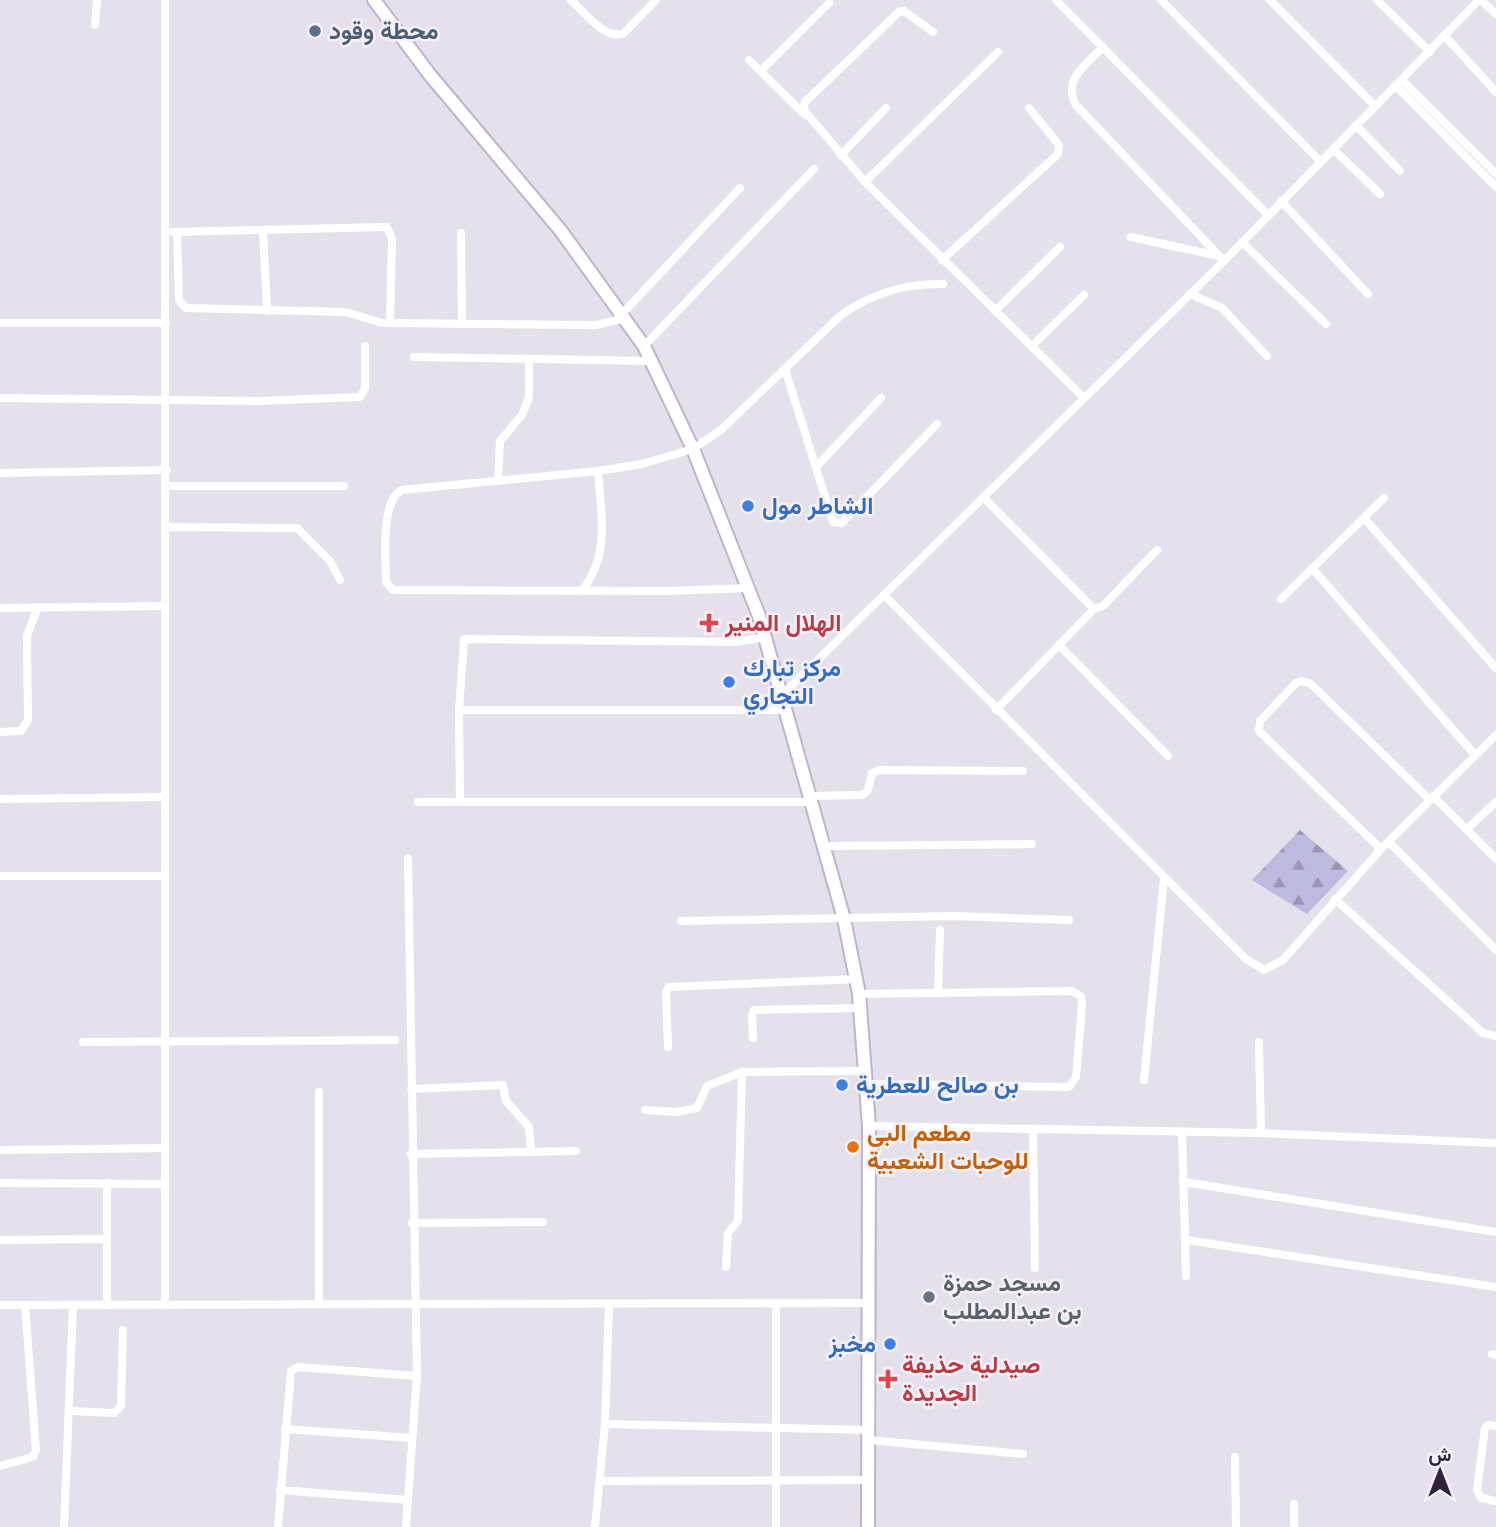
<svg xmlns="http://www.w3.org/2000/svg" width="1496" height="1527" viewBox="0 0 1496 1527" font-family="'PT Sans',Vazirmatn,sans-serif">
<style>
.forest{fill:url(#forest-firs)}
.lines{fill:none;stroke-linecap:round;stroke-linejoin:round}
.secondary-casing{stroke:#c0b4cc;stroke-width:16}
.minor{stroke:#fff;stroke-width:8}
.secondary{stroke:#fff;stroke-width:12}
.service-dot{fill:#5c6f8a;stroke:#f4f1f8;stroke-width:2.5}
.shop-dot{fill:#3f7fe0;stroke:#f4f1f8;stroke-width:2.5}
.health-dot{fill:#e0444e;stroke:#f4f1f8;stroke-width:2.5}
.food-dot{fill:#e8710a;stroke:#f4f1f8;stroke-width:2.5}
.worship-dot{fill:#6b7280;stroke:#f4f1f8;stroke-width:2.5}
.labels{text-anchor:middle;stroke-width:5;stroke-linejoin:round;paint-order:stroke}
.service-label{font-size:24px;font-weight:bold;fill:#4e5e75;stroke:#f4f1f8;text-anchor:start}
.shop-label{font-size:24px;font-weight:bold;fill:#366cbe;stroke:#f4f1f8;text-anchor:start}
.health-label{font-size:24px;font-weight:bold;fill:#be3a42;stroke:#f4f1f8;text-anchor:start}
.food-label{font-size:24px;font-weight:bold;fill:#c56008;stroke:#f4f1f8;text-anchor:start}
.worship-label{font-size:24px;font-weight:bold;fill:#5b616d;stroke:#f4f1f8;text-anchor:start}
</style>
<defs>
<pattern id="forest-firs" width="22" height="20" patternUnits="userSpaceOnUse" patternTransform="scale(1.75)"><rect width="22" height="20" fill="#beb9de"/><path d="M5 1l3.5 6h-7zM16 11l3.5 6h-7z" fill="#9b96b5"/></pattern>
</defs>
<rect width="100%" height="100%" fill="#e5e1ec"/>
<path class="forest" d="M1300,830L1348,871L1307,914L1252,880Z"/>
<g class="lines">
<g class="secondary-casing">
<path id="secondary" d="M374,0L430,75L561,231L644,346L693,449L759,616L844,919L859,994L869,1126L868,1527"/>
</g>
<g class="minor">
<path d="M165,0V1305"/>
<path d="M571,0C584,12 604,39 623,34L656,0"/>
<path d="M1056,0L1268,215"/>
<path d="M1161,0L1320,161"/>
<path d="M1270,0L1375,106"/>
<path d="M1377,0L1430,52"/>
<path d="M1481,0L1496,14"/>
<path d="M95,25L97,0"/>
<path d="M933,32L904,11L899,12L805,102L803,109L865,182L1084,398"/>
<path d="M1445,36L1496,92"/>
<path d="M1103,47C1086,65 1062,79 1076,105L1224,261"/>
<path d="M749,60L805,115"/>
<path d="M761,71L829,3"/>
<path d="M1403,81L1496,174"/>
<path d="M1397,87L1496,187"/>
<path d="M1356,125L1400,171"/>
<path d="M1333,149L1380,194"/>
<path d="M841,155L886,108"/>
<path d="M865,182L998,52"/>
<path d="M1281,201L1368,294"/>
<path d="M263,231L267,311"/>
<path d="M173,232L387,227L392,239L390,323"/>
<path d="M177,232L179,300L186,308L346,312L382,323L596,325L626,318"/>
<path d="M461,233L462,324"/>
<path d="M1131,237L1219,256"/>
<path d="M1242,242L1326,324"/>
<path d="M942,260L1058,154L1059,145L1029,108"/>
<path d="M1190,294L1222,308L1267,356"/>
<path d="M995,311L1060,247"/>
<path d="M623,313L740,188"/>
<path d="M0,323H166"/>
<path d="M644,346L814,169"/>
<path d="M1032,346L1084,295"/>
<path d="M414,357L652,361"/>
<path d="M785,369L833,522L842,523L937,424"/>
<path d="M0,398L258,401L360,397L365,389V346"/>
<path d="M817,466L881,398"/>
<path d="M0,473L167,470"/>
<path d="M498,481L500,441L522,415L529,397V361"/>
<path d="M166,486H344"/>
<path d="M984,498L1094,609"/>
<path d="M1364,518L1496,668"/>
<path d="M166,527L297,528L330,561L340,580"/>
<path d="M1312,568L1475,755"/>
<path d="M749,588L666,591L393,590L386,582C386,560 380,500 402,490L598,471L642,464L693,449L722,429L841,315C873,293 905,283 943,284"/>
<path d="M582,591C611,552 601,516 598,471"/>
<path d="M884,595L1246,959L1264,970L1283,960L1381,849L1496,735"/>
<path d="M1281,599L1384,498"/>
<path d="M0,608L165,606"/>
<path d="M1059,645L1168,756"/>
<path d="M782,695L1224,261L1479,0"/>
<path d="M459,710H786"/>
<path d="M996,710L1094,609L1103,606L1157,550"/>
<path d="M0,732L21,731L28,720L27,636L37,609"/>
<path d="M810,796L863,795L868,790L872,773L880,770L1023,771"/>
<path d="M1433,796L1496,859"/>
<path d="M0,799L164,797"/>
<path d="M460,801L459,710L464,639L736,642L766,637"/>
<path d="M418,802H811"/>
<path d="M1467,829L1496,802"/>
<path d="M1389,842L1496,950"/>
<path d="M824,846L1032,844"/>
<path d="M1381,849L1259,731L1260,721L1296,683L1302,681L1311,684L1429,799"/>
<path d="M0,876H165"/>
<path d="M1335,899L1483,1033L1496,1036"/>
<path d="M681,921L955,916L1069,920"/>
<path d="M938,993L940,930"/>
<path d="M859,994L1071,991L1081,996L1082,1006L1076,1077L1069,1087L867,1084"/>
<path d="M753,1038L752,1015L754,1010L860,1008"/>
<path d="M83,1042L395,1040"/>
<path d="M1259,1042L1261,1133"/>
<path d="M668,1047L666,992L669,987L857,979"/>
<path d="M1144,1080L1164,878"/>
<path d="M411,1089L503,1085L506,1101L529,1127L531,1150"/>
<path d="M319,1092V1302"/>
<path d="M645,1110L676,1112L697,1108L707,1086L742,1072L866,1071"/>
<path d="M869,1126L1261,1133L1496,1143"/>
<path d="M1033,1129L1035,1268"/>
<path d="M1182,1132L1186,1276"/>
<path d="M0,1150L165,1148"/>
<path d="M411,1154L576,1151"/>
<path d="M1184,1182L1496,1232"/>
<path d="M0,1183L164,1184"/>
<path d="M107,1183V1305"/>
<path d="M412,1223L543,1222"/>
<path d="M0,1240L107,1239"/>
<path d="M1186,1240L1496,1287"/>
<path d="M726,1267L728,1233L738,1221L742,1072"/>
<path d="M609,1304L605,1424L868,1430"/>
<path d="M0,1305L869,1303"/>
<path d="M1492,1354L1496,1355"/>
<path d="M71,1411L114,1413L121,1406L123,1330"/>
<path d="M1496,1426L1488,1425L1485,1428L1477,1490L1481,1498L1496,1501"/>
<path d="M285,1429L412,1438"/>
<path d="M868,1440L1023,1454"/>
<path d="M1235,1457L1236,1527"/>
<path d="M0,1466L33,1457L36,1450L25,1305"/>
<path d="M600,1481L868,1480"/>
<path d="M280,1490L408,1500"/>
<path d="M64,1527L73,1305"/>
<path d="M278,1527L291,1371L298,1367L417,1376"/>
<path d="M406,1527L417,1376L408,859"/>
<path d="M595,1527L605,1424"/>
<path d="M776,1527V1303"/>
<path d="M1294,1527V1504"/>
</g>
<use href="#secondary" class="secondary"/>
</g>
<circle class="service-dot" cx="315" cy="31" r="7"/>
<g class="shop-dot">
<circle cx="748" cy="506" r="7"/>
<circle cx="729" cy="682" r="7"/>
<circle cx="842" cy="1085" r="7"/>
<circle cx="890" cy="1344" r="7"/>
</g>
<g class="health-dot">
<path d="M705.5 612.5h7v7h7v7h-7v7h-7v-7h-7v-7h7z"/>
<path d="M884.5 1368.5h7v7h7v7h-7v7h-7v-7h-7v-7h7z"/>
</g>
<circle class="food-dot" cx="853" cy="1147" r="7"/>
<circle class="worship-dot" cx="929" cy="1297" r="7"/>
<g class="labels">
<g class="service-label">
<text x="329" y="39">محطة وقود</text>
</g>
<g class="shop-label">
<text x="762" y="514">الشاطر مول</text>
<text x="743" y="676">مركز تبارك<tspan x="743" dy="28">التجاري</tspan></text>
<text x="856" y="1093">بن صالح للعطرية</text>
<text x="876" y="1352" text-anchor="end">مخبز</text>
</g>
<g class="health-label">
<text x="725" y="631">الهلال المنير</text>
<text x="902" y="1373">صيدلية حذيفة<tspan x="902" dy="28">الجديدة</tspan></text>
</g>
<g class="food-label">
<text x="867" y="1141">مطعم البي<tspan x="867" dy="28">للوحبات الشعبية</tspan></text>
</g>
<g class="worship-label">
<text x="943" y="1291">مسجد حمزة<tspan x="943" dy="28">بن عبدالمطلب</tspan></text>
</g>
</g>
<g transform="translate(1440 1471)" stroke="#f4f1f8" stroke-width="5" paint-order="stroke">
<path d="M0-5L12 26L0 18L-12 26Z" fill="#31213d"/>
<text y="-10" font-size="19" font-weight="bold" text-anchor="middle" fill="#31213d">ش</text>
</g>
</svg>
